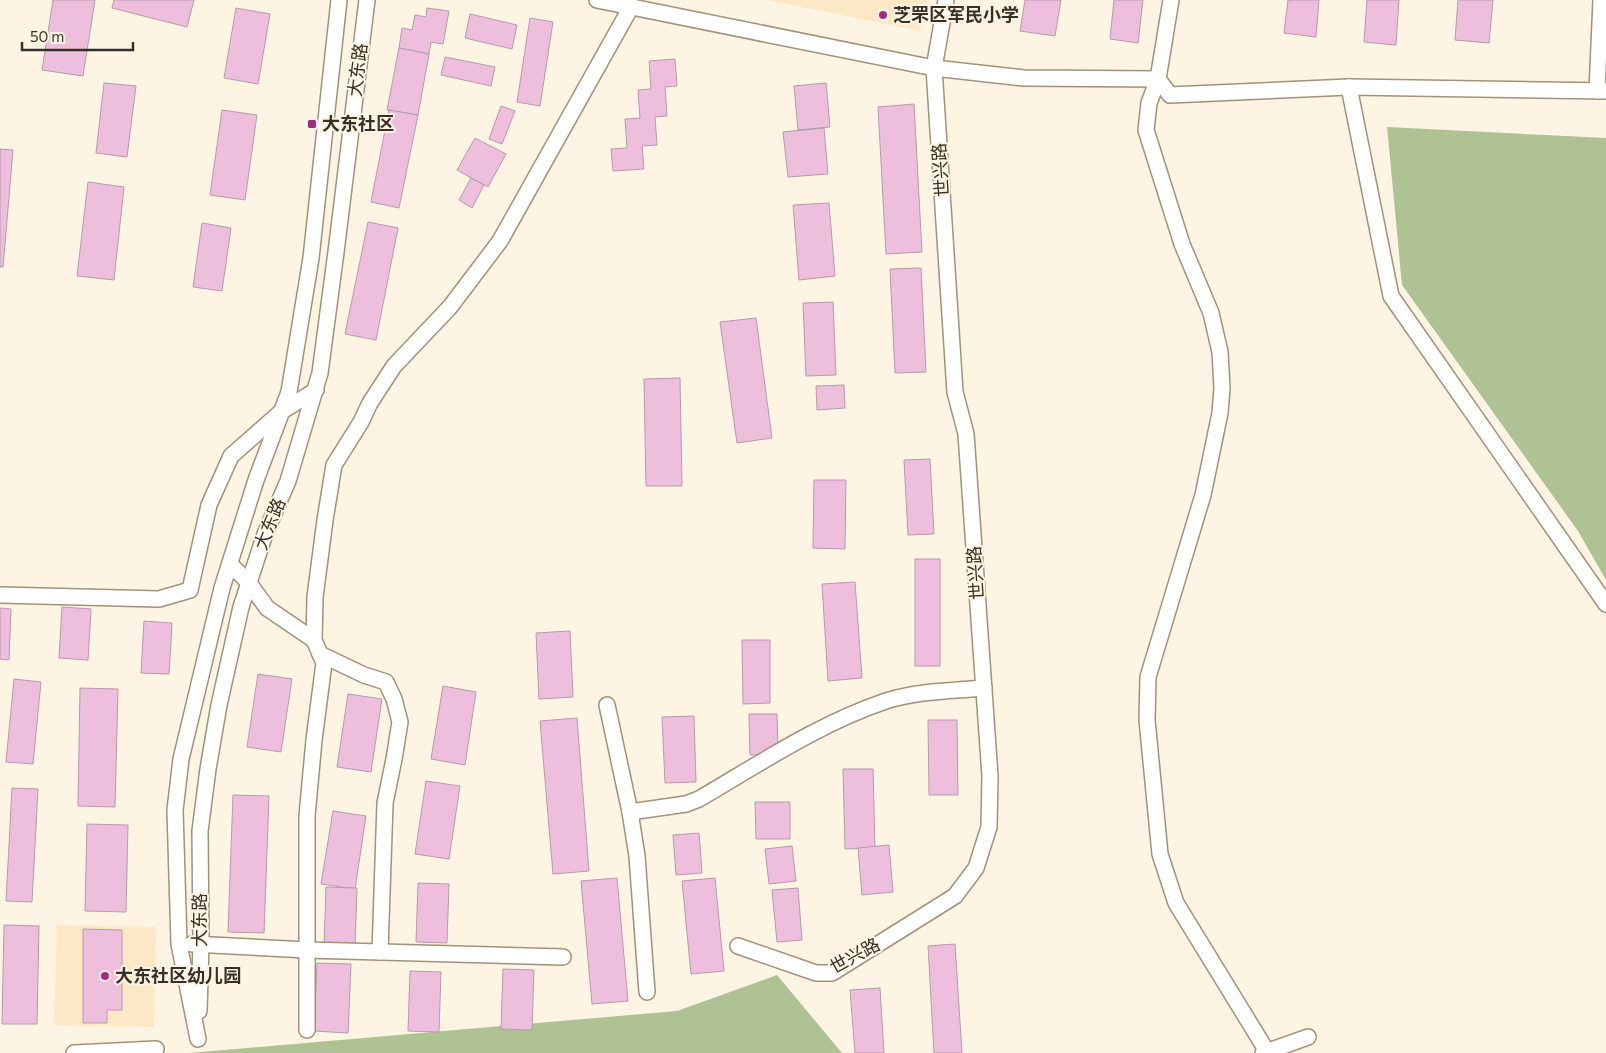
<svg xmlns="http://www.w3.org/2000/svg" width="1606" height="1053" viewBox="0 0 1606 1053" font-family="Commissioner,'Noto Sans SC',sans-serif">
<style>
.built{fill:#fde8c5}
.forest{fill:#afc294}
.building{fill:#eebfdd;stroke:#b69aac}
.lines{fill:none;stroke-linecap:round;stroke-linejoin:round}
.minor-casing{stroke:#a19278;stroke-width:18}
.minor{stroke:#fff;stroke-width:15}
.poi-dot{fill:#a22b82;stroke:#fef4e3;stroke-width:2}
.labels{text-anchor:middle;stroke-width:4;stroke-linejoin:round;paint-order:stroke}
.poi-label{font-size:18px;font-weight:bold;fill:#373026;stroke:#fef4e3;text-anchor:start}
.street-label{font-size:18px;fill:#373026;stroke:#fef4e3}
</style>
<rect width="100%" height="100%" fill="#fef4e3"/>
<g class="built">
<path d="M767,0H927L920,31Z"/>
<path d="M57,925L156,927L154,1027L54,1025Z"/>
</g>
<g class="forest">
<path d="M1387,127L1606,138V580L1578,531L1402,285Z"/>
<path d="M777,975L842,1053H189L677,1011Z"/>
</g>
<g class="building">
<path d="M53,0H95L83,76L42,70Z"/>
<path d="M114,0H194L187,27L112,8Z"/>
<path d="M1025,0H1061L1055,36L1020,31Z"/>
<path d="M1114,0H1143L1138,43L1110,39Z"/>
<path d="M1288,0H1319L1316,37L1284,33Z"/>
<path d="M1367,0H1399L1396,45L1364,42Z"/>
<path d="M1458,0H1493L1489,43L1455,40Z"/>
<path d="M236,8L270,14L258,84L224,78Z"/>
<path d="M427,8L449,11L443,44L431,42L429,54L399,48L402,28L412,30L415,15L426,17Z"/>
<path d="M470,14L517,25L512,49L465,38Z"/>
<path d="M530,18L553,22L540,106L517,102Z"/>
<path d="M399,48L429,54L418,115L387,110Z"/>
<path d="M445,57L495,67L491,86L441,75Z"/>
<path d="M675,59L677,86L665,87L667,116L655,117L657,145L642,146L644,169L613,171L611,149L627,148L625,119L640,118L638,90L651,89L649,61Z"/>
<path d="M104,83L136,86L127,157L96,153Z"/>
<path d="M826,83L830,127L798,130L794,86Z"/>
<path d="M914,104L922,252L886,254L878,107Z"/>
<path d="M501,106L515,111L502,144L489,139Z"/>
<path d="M222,110L257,115L245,200L210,195Z"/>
<path d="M389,110L418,115L399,208L371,202Z"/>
<path d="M824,128L828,174L788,177L783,132Z"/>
<path d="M475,138L506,154L488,187L457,170Z"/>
<path d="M0,149L13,150L3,267H0Z"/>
<path d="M471,178L484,185L472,208L459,200Z"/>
<path d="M88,182L124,187L114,280L77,276Z"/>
<path d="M829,203L835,276L799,280L793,205Z"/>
<path d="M368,222L398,228L376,340L345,334Z"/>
<path d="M202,223L231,228L222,291L193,287Z"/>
<path d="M921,268L926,372L895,373L890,269Z"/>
<path d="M833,302L836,375L806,376L803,303Z"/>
<path d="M756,318L772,438L737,443L720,322Z"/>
<path d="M680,378L682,486H646L644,379Z"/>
<path d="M844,385L845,408L817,410L816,386Z"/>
<path d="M930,459L934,534L908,535L904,460Z"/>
<path d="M814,480H846L845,549L813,548Z"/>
<rect x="915" y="559" width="25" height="107"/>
<path d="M855,582L862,678L828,681L822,584Z"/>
<path d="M62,607L91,609L88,660L59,658Z"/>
<path d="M0,608L11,609L9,660L0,659Z"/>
<path d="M144,621L172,623L169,674L141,673Z"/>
<path d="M570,631L573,697L539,699L536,633Z"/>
<path d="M742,640H770V703L743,704Z"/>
<path d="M258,674L292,679L281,752L247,747Z"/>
<path d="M14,679L41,682L33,764L6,762Z"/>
<path d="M443,686L476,692L465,765L431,759Z"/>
<path d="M80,688L118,689L115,807L78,806Z"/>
<path d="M348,694L382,699L371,772L337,767Z"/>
<path d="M749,714H777L778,754L750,755Z"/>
<path d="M694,716L696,782L665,783L662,717Z"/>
<path d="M577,718L589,871L553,874L540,721Z"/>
<path d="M928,720H957L958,795H929Z"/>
<path d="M843,769H873L875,848L845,849Z"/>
<path d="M426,781L460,786L449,859L415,854Z"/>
<path d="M12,788L38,789L32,902L6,901Z"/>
<path d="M233,795L269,796L264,933L228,932Z"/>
<path d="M755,802H790V839H756Z"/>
<path d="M333,811L366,816L355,889L321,884Z"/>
<path d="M87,824L128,825L126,912L85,911Z"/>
<path d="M699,833L702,873L676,875L673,835Z"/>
<path d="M889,845L893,892L862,895L858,848Z"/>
<path d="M792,846L796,881L769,884L765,849Z"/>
<path d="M617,878L628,1001L592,1004L581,881Z"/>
<path d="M715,878L724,971L691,974L682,881Z"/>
<path d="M418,883L449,884L447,943L416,942Z"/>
<path d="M326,887L357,888L355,948L324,947Z"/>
<path d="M798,888L802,940L777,942L772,890Z"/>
<path d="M4,925L39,926L37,1024H2Z"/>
<path d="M83,929L122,930V1010H107V1023H83Z"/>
<path d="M955,944L962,1053H934L928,946Z"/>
<path d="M317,963L351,964L348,1033L314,1031Z"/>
<path d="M503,969L534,970L532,1030L501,1029Z"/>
<path d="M410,971L441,972L439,1032L408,1031Z"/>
<path d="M880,988L884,1053H855L850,990Z"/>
</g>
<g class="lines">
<g class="minor-casing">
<g id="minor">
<path d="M597,0L934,68L1024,78L1158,79L1170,95L1349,87L1606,91"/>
<path d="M1171,0L1158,79L1149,103L1146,130L1182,244L1211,313L1220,352L1222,388L1220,413L1203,495L1148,677L1147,720L1160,854L1176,903L1268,1053"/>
<path d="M1349,87L1391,296L1606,604"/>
<path d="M1597,91L1601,0"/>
<path d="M230,564L249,583L267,608L314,640"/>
<path d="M0,595L159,599L190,590L209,505L231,456L281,412L316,390"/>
<path d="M320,654L364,675L386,682L394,699L400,722L394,759L385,803L380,952"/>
<path d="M607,705L630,812L637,856L647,992"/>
<path d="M630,812L686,804L699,799C759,764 820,723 886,701C917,691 951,691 984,688"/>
<path d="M192,944L307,950L563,957"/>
<path d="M738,946L816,973H832L955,896L976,868L989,827L990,776L966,434L955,392L934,68L946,0"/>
<path d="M199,1011L201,944L200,831L208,769L219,705L241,607L265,534L288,481L320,373L336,252L367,0"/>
<path d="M307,1030V816L314,740L324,663L314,640L315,597L325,520L334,465L361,422L370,403L394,366L450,307L500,241L631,7"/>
<path d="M198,1039L179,944L175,810L181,759L222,588L256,480L289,392L311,258L339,0"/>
<path d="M74,1053L156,1049"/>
<path d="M1263,1053L1308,1037"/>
</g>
</g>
<use href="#minor" class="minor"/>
</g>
<g class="poi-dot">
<circle cx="883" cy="15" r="5"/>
<rect x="307" y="119" width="10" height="10" rx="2.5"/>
<circle cx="105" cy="976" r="5"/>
</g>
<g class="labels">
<g class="poi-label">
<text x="893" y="21">芝罘区军民小学</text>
<text x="322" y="130">大东社区</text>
<text x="115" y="982">大东社区幼儿园</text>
</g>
<g class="street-label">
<text transform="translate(358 70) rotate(-83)" y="6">大东路</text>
<text transform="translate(941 170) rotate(-94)" y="6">世兴路</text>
<text transform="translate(270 524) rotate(-68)" y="6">大东路</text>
<text transform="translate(976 573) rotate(-94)" y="6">世兴路</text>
<text transform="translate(200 920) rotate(-90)" y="6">大东路</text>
<text transform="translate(855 956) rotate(-29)" y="6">世兴路</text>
</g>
</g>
<path d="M22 42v8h111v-8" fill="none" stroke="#373026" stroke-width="2.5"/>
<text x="30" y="42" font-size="15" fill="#373026" stroke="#fef4e3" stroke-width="4" paint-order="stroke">50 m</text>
</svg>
